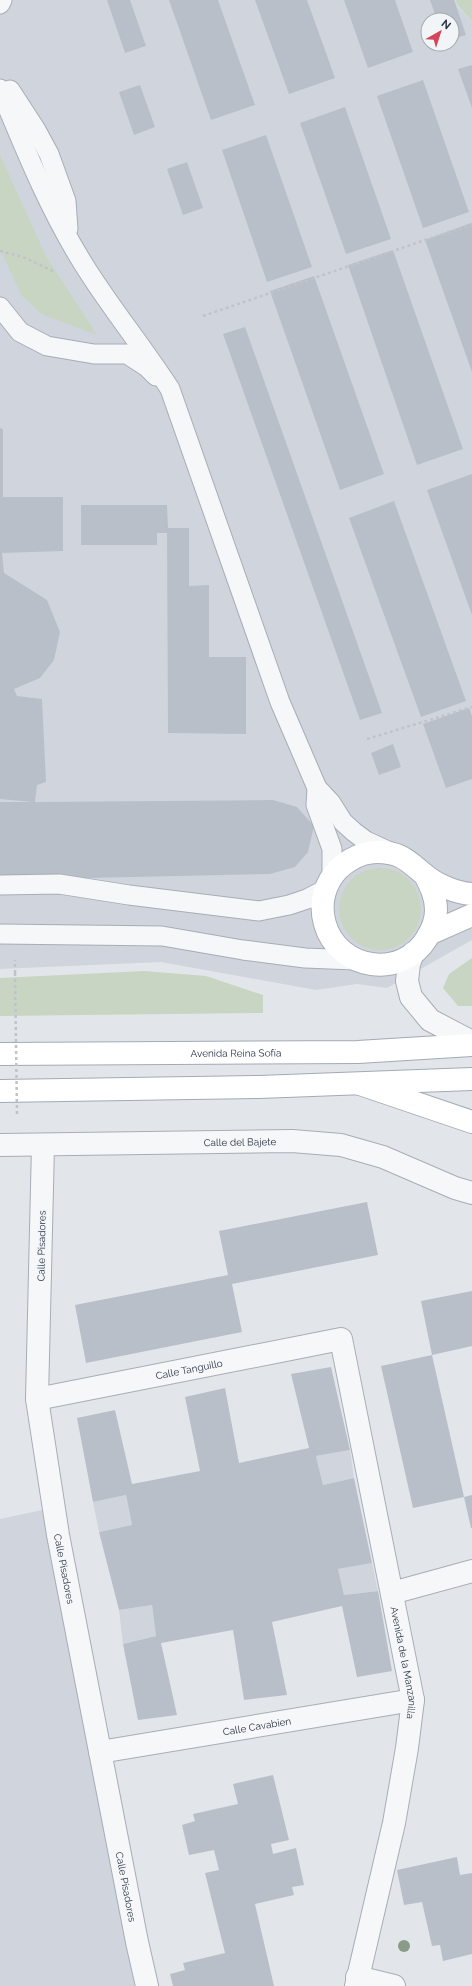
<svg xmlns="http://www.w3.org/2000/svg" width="472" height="1986" viewBox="0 0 472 1986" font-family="Raleway,sans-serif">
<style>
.built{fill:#d0d5dd;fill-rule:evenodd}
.green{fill:#c8d5c3}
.building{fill:#b9bfc9}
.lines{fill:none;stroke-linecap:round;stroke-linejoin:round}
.lane-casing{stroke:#a7adb6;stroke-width:21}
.street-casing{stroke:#a7adb6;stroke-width:24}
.secondary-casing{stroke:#a7adb6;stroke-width:24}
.primary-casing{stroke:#a1aab7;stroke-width:24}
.path{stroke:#c0c4ca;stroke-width:2.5;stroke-dasharray:3 3;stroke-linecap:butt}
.lane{stroke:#f5f7f9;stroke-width:19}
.street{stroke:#f5f7f9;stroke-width:22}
.secondary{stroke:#fff;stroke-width:22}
.primary{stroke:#fff;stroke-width:22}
.path-bridge{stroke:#c0c4ca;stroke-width:2.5;stroke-dasharray:3 3;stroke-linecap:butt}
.tree{fill:#889c87}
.labels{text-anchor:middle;stroke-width:3;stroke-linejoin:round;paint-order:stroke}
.street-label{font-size:10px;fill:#2a3344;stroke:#f2f5f8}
</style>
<rect width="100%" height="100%" fill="#e2e6eb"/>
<g class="built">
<path d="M0,0H455L458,7L472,21V940L387,988L357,984L316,990L161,962L0,969ZM428,20H452V44H428Z"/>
<path d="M350,1450L354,1478L323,1485L316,1456Z"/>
<path d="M126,1495L132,1525L99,1532L93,1502Z"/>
<path d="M42,1510L119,1887L142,1986H0V1519Z"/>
<path d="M372,1563L378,1591L344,1595L338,1569Z"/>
<path d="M152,1605L156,1636L123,1644L119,1610Z"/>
</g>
<g class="green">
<path d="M455,0H472V21L458,6Z"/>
<path d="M0,155L46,256L97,335L43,315L22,296L0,250Z"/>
<circle cx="380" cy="909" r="41"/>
<path d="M472,958V1006H458L443,988L449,974Z"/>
<path d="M144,971L206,976L263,995V1013L0,1016V978Z"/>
</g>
<g class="building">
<path d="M107,0H130L146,46L125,53Z"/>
<path d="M169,0H218L255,105L211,120Z"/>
<path d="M255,0H307L335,78L289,94Z"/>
<path d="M344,0H395L413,52L368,68Z"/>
<path d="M430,0H454L466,35L452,39V20H437Z"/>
<path d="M472,65V108L458,69Z"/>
<path d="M423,80L469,212L423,228L377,96Z"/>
<path d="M140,85L155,127L134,135L119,92Z"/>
<path d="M345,107L391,239L346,254L300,123Z"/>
<path d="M266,135L312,267L267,282L222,150Z"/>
<path d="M187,162L203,208L183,215L167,169Z"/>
<path d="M471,223L472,225V372L425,240Z"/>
<path d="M393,250L463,449L417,465L348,265Z"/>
<path d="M314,276L384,474L340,490L270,291Z"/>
<path d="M245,327L382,713L360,720L223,334Z"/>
<path d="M0,428L3,429V497H63V551L2,553L4,573L47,600L60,632L54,660L40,678L14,689L17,696L42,699L46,782L37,785L35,802L273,800L297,807L314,826L308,852L295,867L270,874L0,880V802H33L0,799Z"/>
<path d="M472,474V615L427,490Z"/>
<path d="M394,501L466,701L421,717L349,518Z"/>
<path d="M81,505H167L168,528H189V586L209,585V657H246V734L168,733L167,533H157V545H81Z"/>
<path d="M469,708L472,716V779L446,788L423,724Z"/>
<path d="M393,744L401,767L379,775L371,753Z"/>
<path d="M367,1202L378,1255L232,1284L242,1332L86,1363L75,1305L228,1275L219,1231Z"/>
<path d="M472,1291V1346L432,1355L421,1301Z"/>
<path d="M432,1355L464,1497L413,1508L381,1366Z"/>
<path d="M331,1367L350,1450L316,1456L323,1485L354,1478L372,1563L338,1569L344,1595L378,1591L392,1671L357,1677L342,1606L272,1622L287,1695L244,1700L233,1630L161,1643L177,1715L138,1720L123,1644L156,1636L152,1605L119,1610L99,1532L132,1525L126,1495L93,1502L77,1418L115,1410L132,1484L200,1471L185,1397L225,1388L239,1463L309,1448L291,1374Z"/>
<path d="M472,1495V1528H471L464,1497Z"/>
<path d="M273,1775L289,1840L271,1844L273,1854L296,1848L304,1885L292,1887L294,1895L255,1904L274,1986H173L170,1974L185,1970L183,1963L225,1953L205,1873L219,1870L214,1850L189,1855L182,1825L195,1821L193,1814L238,1804L233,1784Z"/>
<path d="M457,1857L460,1875L472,1873V1954L443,1961L440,1945L432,1946L422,1902L404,1905L397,1870Z"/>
</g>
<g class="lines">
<g class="lane-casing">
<g id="lane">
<path d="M0,4L2,0"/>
<path d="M0,89C25,149 49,209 84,265C110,307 143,347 170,389L280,702L317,788L331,803L343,822L354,832L366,841L390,852"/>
<path d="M10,90L36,130L49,154L66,201L68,229"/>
<path d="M0,307L20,332L47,346L94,354H127L147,367L156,376"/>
<path d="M317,788L316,805L332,849V877"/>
<path d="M0,885L59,884L129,895L259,911L289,905L307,899L326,889"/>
<path d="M0,934L162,936L243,950L305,958L355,960"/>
</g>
</g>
<g class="street-casing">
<g id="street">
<path d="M413,953L409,964L407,981L411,997L430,1020L472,1042"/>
<path id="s1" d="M0,1145L292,1141L341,1145L383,1157L455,1188L472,1193"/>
<path id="s2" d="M43,1145L37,1399L58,1535L137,1942L147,1986"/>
<path id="s3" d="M37,1399L341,1339L413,1700L407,1748L394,1823L356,1986"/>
<path d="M392,1593L472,1571"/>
<path id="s4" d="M100,1752L413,1700"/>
<path d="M357,1977L394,1986"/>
</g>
</g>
<g class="secondary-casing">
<g id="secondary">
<path d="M425,875C431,887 436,897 436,910C436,920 432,930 427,938C402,980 338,970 325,924C321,910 322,894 330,880C339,864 359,852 377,852C401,852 408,861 425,875C437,885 456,893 472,894"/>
<path d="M429,934L472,915"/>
<path d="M360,1084L472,1122"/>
</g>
</g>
<g class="primary-casing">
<g id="primary">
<path id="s5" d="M0,1054L358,1052L472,1045"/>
<path d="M0,1091L259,1087L472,1079"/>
</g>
</g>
<g class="path">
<path d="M0,251L23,257L55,272"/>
<path d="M203,316L472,224"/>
<path d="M367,739L472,707"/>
<path d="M15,973V960"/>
</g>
<use href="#lane" class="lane"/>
<use href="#street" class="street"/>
<use href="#secondary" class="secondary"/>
<use href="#primary" class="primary"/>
<path class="path-bridge" d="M15,973L17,1114"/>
</g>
<circle class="tree" cx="404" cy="1946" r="6"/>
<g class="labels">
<g class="street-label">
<text dy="4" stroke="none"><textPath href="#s5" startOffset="236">Avenida Reina Sofía</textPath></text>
<text dy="4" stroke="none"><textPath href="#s1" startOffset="240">Calle del Bajete</textPath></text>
<text transform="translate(41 1246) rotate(-89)" y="4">Calle Pisadores</text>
<text dy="4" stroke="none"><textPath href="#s3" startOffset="155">Calle Tanguillo</textPath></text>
<text dy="4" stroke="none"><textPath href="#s2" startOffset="426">Calle Pisadores</textPath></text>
<text dy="4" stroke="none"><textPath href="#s3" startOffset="640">Avenida de la Manzanilla</textPath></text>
<text dy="4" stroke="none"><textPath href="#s4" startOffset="159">Calle Cavabien</textPath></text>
<text dy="4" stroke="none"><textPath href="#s2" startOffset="750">Calle Pisadores</textPath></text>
</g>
</g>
<g transform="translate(440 32) rotate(39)"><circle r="19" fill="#f2f5f8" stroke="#a2a7b0"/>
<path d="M0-3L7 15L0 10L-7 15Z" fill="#d34559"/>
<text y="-6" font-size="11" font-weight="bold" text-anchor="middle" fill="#2a3344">N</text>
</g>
</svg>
